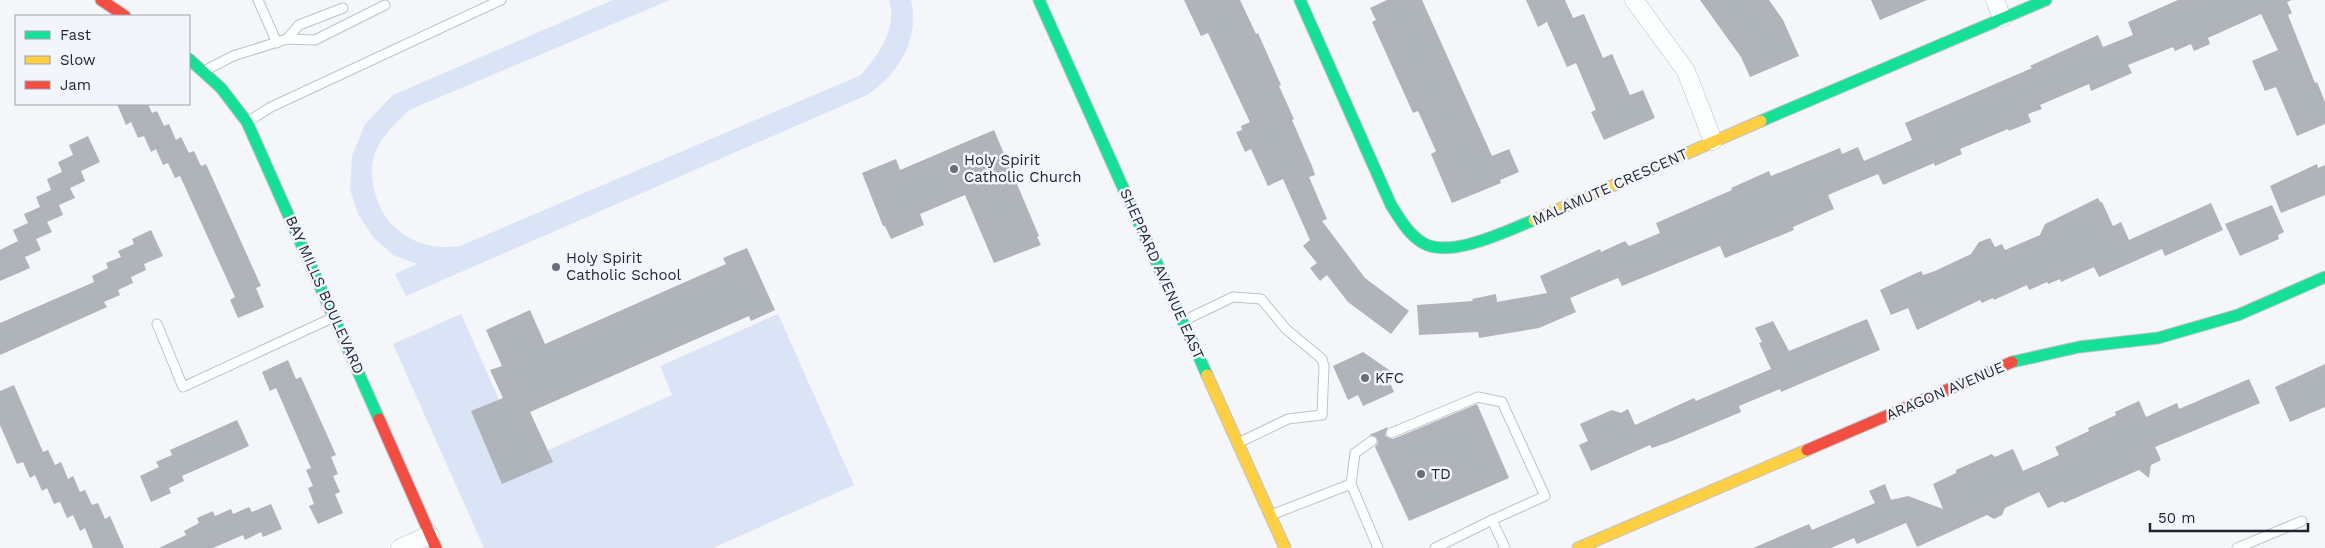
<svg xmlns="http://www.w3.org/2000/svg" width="2325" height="548" viewBox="0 0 2325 548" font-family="'Work Sans',sans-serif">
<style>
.green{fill:#dbe3f6}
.building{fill:#afb3ba}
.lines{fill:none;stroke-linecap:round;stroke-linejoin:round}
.lane-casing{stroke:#bfc2c9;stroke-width:11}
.street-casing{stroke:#bfc2c9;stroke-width:19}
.fast-casing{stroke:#bfc2c9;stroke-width:13}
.slow-casing{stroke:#bfc2c9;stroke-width:13}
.jam-casing{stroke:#bfc2c9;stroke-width:13}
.lane{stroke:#fdfefe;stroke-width:9}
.street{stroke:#fdfefe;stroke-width:18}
.fast{stroke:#16e098;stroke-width:11}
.slow{stroke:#ffcf43;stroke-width:11}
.jam{stroke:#f24e42;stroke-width:11}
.poi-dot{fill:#6a6e76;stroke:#f2f5fb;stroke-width:2}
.labels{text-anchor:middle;stroke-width:5;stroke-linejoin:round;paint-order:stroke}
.poi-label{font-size:15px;fill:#1f2430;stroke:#f2f5fb;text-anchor:start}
.street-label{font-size:15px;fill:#1f2430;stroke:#f2f5fb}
</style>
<rect width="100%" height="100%" fill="#f4f6f9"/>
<g class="green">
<path d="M613,0H670L409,110C395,124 380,137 374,156C370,167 372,182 375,193C385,232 421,252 460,246L861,75C878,56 898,28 889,0H911C920,38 899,73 869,94L406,296L395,274L417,264L393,255L373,237L358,214L350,189L352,156L365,124L393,95Z"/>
<path d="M461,314L526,460L672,395L660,366L778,314L854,485L713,548H484L393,344Z"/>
</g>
<g class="building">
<path d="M1184,0H1240L1256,34L1258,33L1281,85L1279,86L1294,119L1292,120L1312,166L1315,175L1309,177L1327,219L1322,221L1365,278L1409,311L1391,334L1348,302L1327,275L1320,281L1310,268L1317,263L1303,246L1310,240L1283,179L1268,186L1251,149L1245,152L1236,132L1242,130L1241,126L1250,122L1208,33L1201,36Z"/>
<path d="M1387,0H1422L1492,156L1509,149L1519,172L1500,180L1501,183L1452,203L1431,154L1436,151L1418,111L1413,113L1372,22L1376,20L1370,8Z"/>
<path d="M1526,0H1565L1573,18L1584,14L1603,58L1612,54L1630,95L1643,90L1655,118L1604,140L1591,112L1596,110L1576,63L1567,67L1547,22L1538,27Z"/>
<path d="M1700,0H1769L1783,20L1799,56L1750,77L1741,57Z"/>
<path d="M1871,0H1927L1880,20Z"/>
<path d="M2178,0H2292L2287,2L2292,13L2288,15L2315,83L2317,82L2325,102V124L2297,136L2276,87L2265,91L2252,61L2278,50L2261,14L2208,38L2210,44L2194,51L2191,44L2175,51L2173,47L2128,65L2132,73L2091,91L2089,84L2040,105L2042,109L2028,114L2031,122L2009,131L2008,129L1960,149L1962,154L1935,166L1934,163L1883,185L1878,174L1828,195L1834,209L1793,227L1794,230L1725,258L1720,246L1622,286L1618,278L1570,298L1576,312L1539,328L1479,338L1478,332L1419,335L1417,305L1473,301L1472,299L1496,294L1497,302L1547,293L1540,276L1600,249L1601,252L1625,241L1629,246L1660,233L1656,223L1732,190L1731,188L1769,171L1771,176L1840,148L1842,154L1858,147L1864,161L1912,140L1905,123L2032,68L2030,66L2098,35L2103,47L2133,35L2128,22Z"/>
<path d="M117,104H148L152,113L157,111L164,126L169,124L176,140L181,137L189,153L194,151L201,166L206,164L261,286L256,288L264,307L238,318L230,300L235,297L180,176L175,178L168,163L163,165L156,149L151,152L144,136L138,138L131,122L126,125Z"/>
<path d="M994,130L1039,236L1037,237L1041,245L994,263L965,195L920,214L924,225L891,239L885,226H883L862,173L896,159L900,170Z"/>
<path d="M88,136L100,162L81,171L85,181L70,188L75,198L59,205L63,215L47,222L52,232L36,239L41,250L25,257L30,268L0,281V250L18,241L13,230L28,223L24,214L40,207L36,197L51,190L47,179L62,172L58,162L73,155L69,145Z"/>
<path d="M2317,164L2318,168L2325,165V195L2281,213L2270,186Z"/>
<path d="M2098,198L2100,202H2102L2113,226L2121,222L2129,240L2211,203L2223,230L2165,256L2162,249L2099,277L2094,267L2061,282L2060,279L2048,284L2047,282L2029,290L2027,285L1994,300L1993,298L1982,303L1980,300L1917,330L1908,308L1891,315L1880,290L1921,271L1923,275L1935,271L1971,254L1979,242L1990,238L1995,247L2002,244L2005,250L2040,235L2045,224Z"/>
<path d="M2272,205L2284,232L2278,235L2279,239L2240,256L2225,224Z"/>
<path d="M151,230L163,256L144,264L146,270L131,277L133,283L118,290L120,295L104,302L107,307L0,355V323L94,282L92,276L108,268L106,263L121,257L118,251L134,244L132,239Z"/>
<path d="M747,248L775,310L751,321L749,316L530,412L553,462L502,484L471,411L503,398L490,370L502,366L486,330L530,310L545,344L726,264L723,258Z"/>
<path d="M1867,319L1880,350L1781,392L1780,389L1739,406L1741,412L1672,441L1652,448L1650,445L1591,471L1579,445L1588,441L1580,424L1612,410L1621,413L1628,409L1635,425L1694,398L1696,401L1771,369L1759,343L1762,342L1755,328L1773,321L1789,351Z"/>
<path d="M1363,352L1395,374L1390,383L1394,392L1363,406L1358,395L1348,400L1333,366Z"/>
<path d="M288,360L296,379L301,377L336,455L331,457L338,474L333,476L340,492L335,494L343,513L318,524L309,506L314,504L308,488L313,486L306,470L311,468L276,388L270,391L262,372Z"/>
<path d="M2325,364V407L2290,422L2275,387Z"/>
<path d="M2249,379L2260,403L2155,447L2161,460L2151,465L2149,478L2139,470L2064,503L2063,501L2048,508L2039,492L2005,508L2002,515L1994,519L1987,515L1917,547L1906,523L1857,544L1854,538L1831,548H1753L1809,524L1812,530L1875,503L1869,491L1885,484L1891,500L1908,496L1943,509L1933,484L1956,473V470L1992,454L1995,457L2013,449L2023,471L2059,455L2055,447L2089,431L2088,428L2116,415L2115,412L2139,401L2146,417L2177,403L2179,409Z"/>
<path d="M14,385L43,452L48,450L55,465L61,462L68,479L73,476L80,492L85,490L92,505L98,503L105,519L110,516L124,548H93L85,528L80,531L73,515L67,518L60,502L54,504L47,488L42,491L35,475L30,478L23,462L17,464L0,425V391Z"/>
<path d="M1477,404L1509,478L1409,521L1375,447L1378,443L1377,438L1369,435L1388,427L1385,436L1393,439Z"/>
<path d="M237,420L249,446L182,476L184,481L169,488L171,493L151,502L140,476L159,467L156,462L172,455L170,450Z"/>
<path d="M271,504L282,529L263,537L261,532L245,540L243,535L213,548H159L186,535L184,531L199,523L197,518L213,511L215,516L231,509L233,514L249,507L252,512Z"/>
</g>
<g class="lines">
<g class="lane-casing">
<g id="lane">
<path d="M258,0L277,43"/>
<path d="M287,39L299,25L343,8"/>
<path d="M206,70L233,56L287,39L315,40L385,5"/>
<path d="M247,122L271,107L501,0"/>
<path d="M1183,321L1233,297L1261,299L1286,329L1322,359L1324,366L1322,415L1288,419L1238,443"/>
<path d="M157,324L183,387L332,318"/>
<path d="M1391,433L1478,397L1502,402L1545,496L1492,520"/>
<path d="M1351,484L1355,453L1372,441"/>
<path d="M1271,515L1351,484L1378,548"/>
<path d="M1435,548L1492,520L1505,548"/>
<path d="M2237,548L2302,521"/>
</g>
</g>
<g class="street-casing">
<g id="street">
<path d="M1634,0L1686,71L1713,141"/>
<path d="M1995,0L2002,18"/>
<path d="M400,548L430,535"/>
</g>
</g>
<g class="fast-casing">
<g id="fast">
<path d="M1039,0L1207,375"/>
<path d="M1300,0L1391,205C1400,219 1408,234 1423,243C1450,259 1507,231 1534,220"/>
<path d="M189,59L221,88L247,122L379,419"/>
<path d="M1761,121L2046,0"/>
<path d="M2012,362L2079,347L2158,338L2238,315L2325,277"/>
</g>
</g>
<g class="slow-casing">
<g id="slow">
<path d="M1534,220L1761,121"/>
<path d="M1207,375L1285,548"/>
<path d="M1578,548L1807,450"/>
</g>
</g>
<g class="jam-casing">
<g id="jam">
<path d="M101,0L125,16"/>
<path d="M379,419L436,548"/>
<path d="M1807,450L2012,362"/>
</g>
</g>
<use href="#lane" class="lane"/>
<use href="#street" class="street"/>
<use href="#fast" class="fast"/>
<use href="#slow" class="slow"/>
<use href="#jam" class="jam"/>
</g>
<g class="poi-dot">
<circle cx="954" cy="169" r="5"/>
<circle cx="556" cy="267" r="5"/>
<circle cx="1365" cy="378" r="5"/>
<circle cx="1421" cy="474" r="5"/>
</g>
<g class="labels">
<g class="poi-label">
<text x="964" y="165">Holy Spirit<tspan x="964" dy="17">Catholic Church</tspan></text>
<text x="566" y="263">Holy Spirit<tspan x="566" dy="17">Catholic School</tspan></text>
<text x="1375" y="383">KFC</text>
<text x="1431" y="479">TD</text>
</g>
<g class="street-label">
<text transform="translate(1610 187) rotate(-24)" y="5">MALAMUTE CRESCENT</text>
<text transform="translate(1162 274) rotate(66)" y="5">SHEPPARD AVENUE EAST</text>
<text transform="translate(325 295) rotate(66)" y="5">BAY MILLS BOULEVARD</text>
<text transform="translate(1945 391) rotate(-23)" y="5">ARAGON AVENUE</text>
</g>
</g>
<rect x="15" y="15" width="175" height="90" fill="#f2f5fb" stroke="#9ea1aa"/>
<rect x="25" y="31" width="25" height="8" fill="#16e098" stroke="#9ea1aa"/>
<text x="60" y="40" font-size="15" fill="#1f2430">Fast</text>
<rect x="25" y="56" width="25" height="8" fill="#ffcf43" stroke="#9ea1aa"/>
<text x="60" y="65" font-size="15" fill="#1f2430">Slow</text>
<rect x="25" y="81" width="25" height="8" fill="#f24e42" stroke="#9ea1aa"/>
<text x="60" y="90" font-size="15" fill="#1f2430">Jam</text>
<path d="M2150 523v8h158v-8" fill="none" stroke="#1f2430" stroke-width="2.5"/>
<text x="2158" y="523" font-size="15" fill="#1f2430" stroke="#f2f5fb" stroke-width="4" paint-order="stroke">50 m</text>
</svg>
